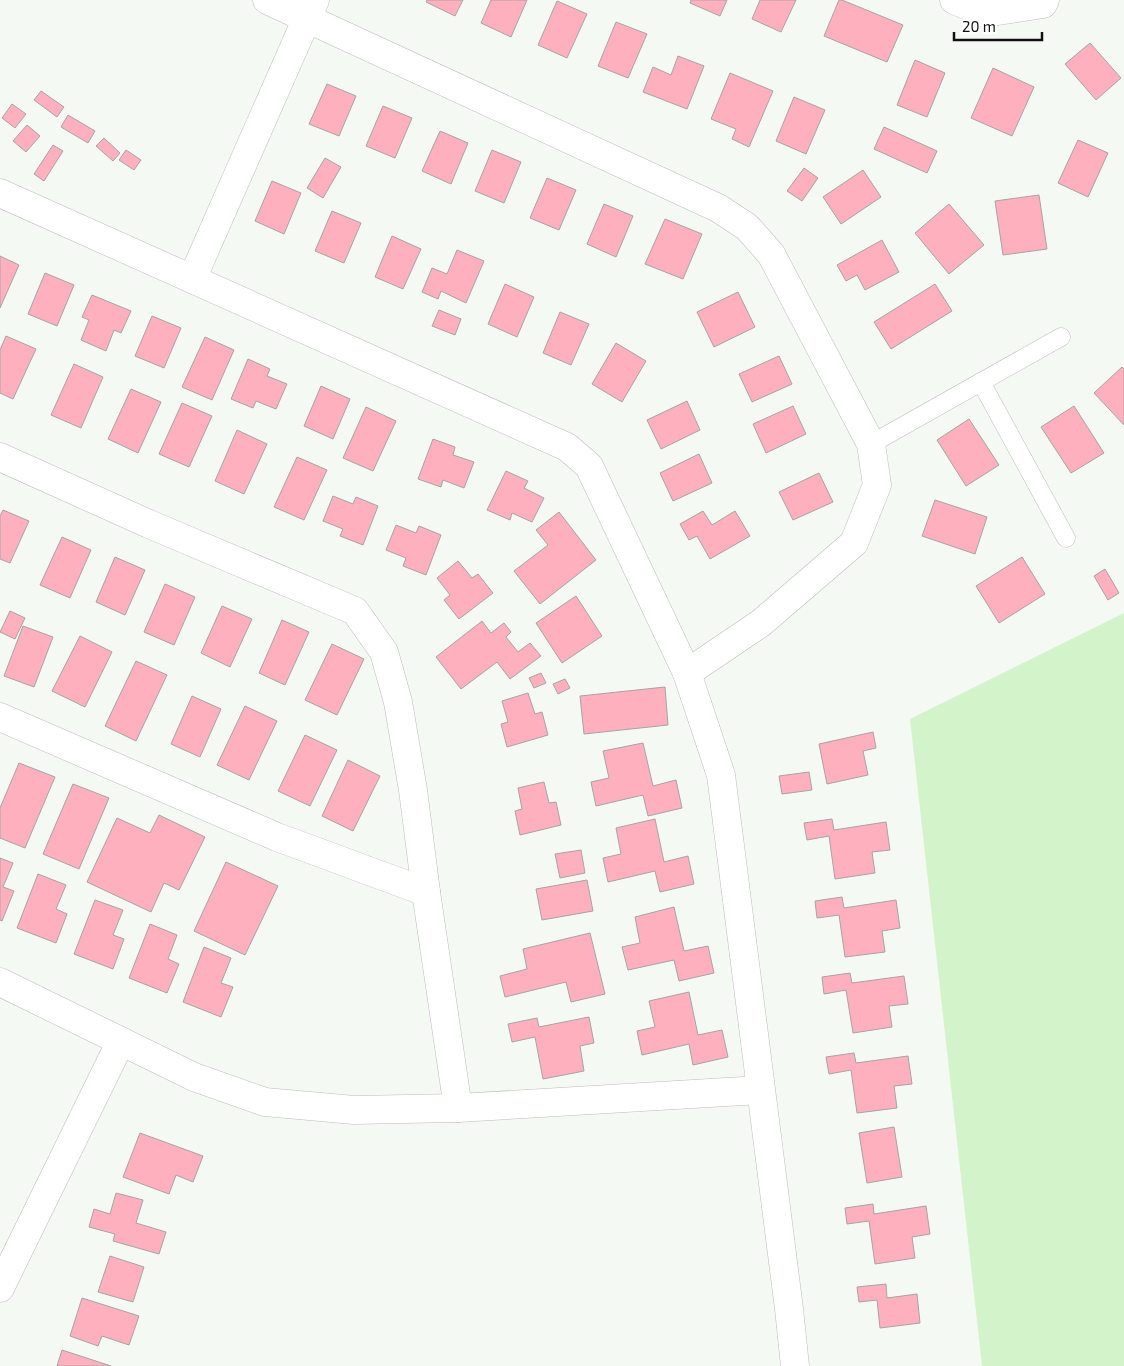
<svg xmlns="http://www.w3.org/2000/svg" width="1124" height="1366" viewBox="0 0 1124 1366" font-family="'Exo 2',sans-serif">
<style>
.green{fill:#d3f4cb}
.building{fill:#ffb0bf;stroke:#a9a2a3}
.lines{fill:none;stroke-linecap:round;stroke-linejoin:round}
.lane-casing{stroke:#babeb9;stroke-width:19}
.street-casing{stroke:#babeb9;stroke-width:29}
.lane{stroke:#fff;stroke-width:18}
.street{stroke:#fff;stroke-width:28}
</style>
<rect width="100%" height="100%" fill="#f4f9f3"/>
<path class="green" d="M1124,613V1366H982L910,719Z"/>
<g class="building">
<path d="M427,0H463L455,16L426,2Z"/>
<path d="M491,0H527L511,37L481,23Z"/>
<path d="M691,0H727L720,16L690,3Z"/>
<path d="M760,0H796L781,32L752,19Z"/>
<path d="M839,0H842L903,25L887,62L824,36Z"/>
<path d="M557,1L587,14L567,58L538,45Z"/>
<path d="M616,22L647,34L628,78L598,66Z"/>
<path d="M1090,43L1121,78L1096,100L1065,64Z"/>
<path d="M678,56L704,66L687,109L643,92L653,67L671,75Z"/>
<path d="M915,60L945,73L927,117L897,105Z"/>
<path d="M993,68L1034,87L1012,136L971,118Z"/>
<path d="M730,73L773,91L749,147L732,139L736,129L711,119Z"/>
<path d="M327,84L356,96L339,136L309,124Z"/>
<path d="M41,91L64,107L57,117L34,100Z"/>
<path d="M794,97L825,110L806,154L776,141Z"/>
<path d="M12,104L26,114L15,128L2,118Z"/>
<path d="M383,106L412,118L395,158L366,146Z"/>
<path d="M68,115L95,131L88,143L61,127Z"/>
<path d="M27,125L40,136L26,152L13,141Z"/>
<path d="M884,127L937,151L927,173L874,149Z"/>
<path d="M440,131L468,143L451,184L422,171Z"/>
<path d="M104,138L120,153L113,161L96,146Z"/>
<path d="M1078,140L1108,153L1088,197L1058,183Z"/>
<path d="M53,145L63,151L44,181L34,174Z"/>
<path d="M126,150L141,160L134,170L119,160Z"/>
<path d="M492,150L521,162L504,203L475,191Z"/>
<path d="M325,158L341,167L323,198L307,188Z"/>
<path d="M804,168L818,178L802,201L787,191Z"/>
<path d="M863,170L881,197L841,224L823,197Z"/>
<path d="M547,178L576,190L559,230L530,218Z"/>
<path d="M272,181L301,193L284,234L255,221Z"/>
<path d="M1039,195L1047,249L1003,255L995,201Z"/>
<path d="M604,204L633,216L616,257L587,244Z"/>
<path d="M949,204L984,245L949,274L915,233Z"/>
<path d="M332,211L361,223L344,263L315,251Z"/>
<path d="M665,219L702,234L683,279L645,264Z"/>
<path d="M392,236L421,249L403,289L375,277Z"/>
<path d="M882,240L899,272L865,290L857,275L846,281L837,265Z"/>
<path d="M457,250L484,261L466,303L441,291L438,299L422,292L432,268L447,274Z"/>
<path d="M0,256L19,265L0,308Z"/>
<path d="M45,273L74,285L57,326L28,314Z"/>
<path d="M505,284L534,297L517,337L488,324Z"/>
<path d="M935,284L952,311L891,349L874,322Z"/>
<path d="M738,292L755,327L714,347L697,312Z"/>
<path d="M92,295L131,311L121,333L114,330L106,351L81,340L89,320L82,317Z"/>
<path d="M439,310L461,319L455,335L432,326Z"/>
<path d="M560,312L589,324L571,365L543,353Z"/>
<path d="M152,316L181,328L164,368L135,356Z"/>
<path d="M6,336L36,349L13,399L0,393V350Z"/>
<path d="M205,337L234,350L212,400L182,387Z"/>
<path d="M616,343L646,361L622,402L592,384Z"/>
<path d="M779,356L792,384L752,402L739,374Z"/>
<path d="M248,359L270,369L267,376L287,384L276,409L256,401L253,408L231,399Z"/>
<path d="M74,364L103,377L81,428L51,415Z"/>
<path d="M1122,367L1124,369V425L1094,393Z"/>
<path d="M321,386L350,399L333,439L304,426Z"/>
<path d="M131,389L161,402L138,453L108,439Z"/>
<path d="M687,401L700,430L661,449L647,420Z"/>
<path d="M182,403L212,416L189,467L159,454Z"/>
<path d="M793,406L806,434L766,453L753,424Z"/>
<path d="M1074,406L1104,453L1071,473L1041,427Z"/>
<path d="M366,407L396,421L373,471L343,458Z"/>
<path d="M969,419L999,465L966,486L937,440Z"/>
<path d="M237,430L267,444L244,494L215,481Z"/>
<path d="M433,439L455,447L453,455L474,462L464,488L443,480L441,487L418,479Z"/>
<path d="M699,454L712,483L673,501L660,473Z"/>
<path d="M297,457L327,470L304,520L274,507Z"/>
<path d="M506,471L528,481L524,488L544,498L532,522L512,513L510,520L487,510Z"/>
<path d="M819,473L833,502L793,520L779,492Z"/>
<path d="M333,496L353,504L356,497L378,506L363,545L340,536L343,529L323,521Z"/>
<path d="M935,500L987,517L975,554L922,536Z"/>
<path d="M3,510L29,521L10,563L0,559V516Z"/>
<path d="M703,511L712,525L735,511L750,536L710,559L697,536L689,540L680,524Z"/>
<path d="M559,512L596,560L540,604L514,571L548,545L536,530Z"/>
<path d="M396,525L416,533L419,526L441,535L426,575L403,566L406,558L386,550Z"/>
<path d="M62,537L91,550L70,598L40,585Z"/>
<path d="M115,557L145,570L125,615L96,602Z"/>
<path d="M1022,557L1045,594L999,623L976,586Z"/>
<path d="M458,561L472,578L478,574L493,593L459,619L444,600L450,595L437,578Z"/>
<path d="M1105,569L1119,593L1108,600L1094,576Z"/>
<path d="M165,584L195,597L174,645L144,632Z"/>
<path d="M576,596L602,636L562,663L536,623Z"/>
<path d="M222,606L252,619L230,667L201,653Z"/>
<path d="M10,611L25,618L15,639L0,632Z"/>
<path d="M282,620L309,632L285,685L259,673Z"/>
<path d="M482,621L491,633L504,623L511,632L506,637L518,652L530,643L541,656L510,679L497,662L461,689L436,657Z"/>
<path d="M23,626L53,637L34,687L4,676Z"/>
<path d="M80,636L112,652L85,707L52,691Z"/>
<path d="M332,644L364,659L337,715L305,700Z"/>
<path d="M136,661L167,675L136,741L105,726Z"/>
<path d="M541,673L546,683L534,688L529,678Z"/>
<path d="M565,679L570,688L558,694L553,684Z"/>
<path d="M665,687L668,725L584,734L580,696Z"/>
<path d="M528,693L535,714L542,712L548,735L507,747L501,724L508,722L502,701Z"/>
<path d="M192,696L221,709L200,757L171,744Z"/>
<path d="M245,706L277,721L249,780L217,765Z"/>
<path d="M873,732L876,748L863,751L868,775L827,784L819,744Z"/>
<path d="M305,735L337,750L310,806L278,791Z"/>
<path d="M643,743L653,786L676,780L682,808L648,816L643,795L596,806L591,782L609,778L603,751Z"/>
<path d="M348,760L380,776L353,831L322,816Z"/>
<path d="M19,763L55,777L25,848L0,838V808Z"/>
<path d="M809,772L812,790L782,794L779,776Z"/>
<path d="M544,782L549,803L556,802L561,825L520,835L515,811L522,809L518,788Z"/>
<path d="M73,784L109,798L79,869L43,854Z"/>
<path d="M159,815L205,837L179,890L164,883L151,912L87,882L117,818L150,833Z"/>
<path d="M655,819L664,862L688,856L694,884L660,892L655,871L608,882L603,858L621,854L616,828Z"/>
<path d="M832,819L834,830L886,822L890,850L872,852L875,873L835,879L829,836L807,840L804,823Z"/>
<path d="M581,850L585,873L560,878L555,854Z"/>
<path d="M0,858L13,863L3,887L14,891L2,921L0,920Z"/>
<path d="M226,862L278,886L245,955L194,931Z"/>
<path d="M38,874L66,885L56,909L67,914L56,943L17,928Z"/>
<path d="M587,880L593,911L542,920L536,889Z"/>
<path d="M842,897L844,908L896,900L900,928L882,931L885,952L845,957L839,915L817,918L815,901Z"/>
<path d="M95,900L123,910L113,935L124,939L113,969L74,954Z"/>
<path d="M674,907L684,951L708,946L714,973L679,981L674,960L628,970L622,947L640,943L635,917Z"/>
<path d="M150,924L177,935L168,959L179,964L167,993L129,978Z"/>
<path d="M590,933L605,994L571,1002L566,982L505,997L500,976L527,969L523,949Z"/>
<path d="M204,947L231,958L221,983L233,987L221,1017L183,1002Z"/>
<path d="M850,973L852,983L904,976L908,1004L889,1006L892,1027L853,1033L846,990L824,994L822,977Z"/>
<path d="M689,992L698,1035L722,1030L728,1057L693,1065L689,1044L642,1055L637,1031L655,1027L649,1001Z"/>
<path d="M589,1017L594,1043L580,1046L584,1071L543,1079L535,1037L512,1042L508,1024L537,1018L539,1027Z"/>
<path d="M854,1053L856,1063L908,1056L912,1084L894,1086L897,1108L857,1113L851,1070L829,1074L826,1057Z"/>
<path d="M894,1127L902,1177L867,1183L859,1133Z"/>
<path d="M140,1133L203,1156L193,1182L176,1175L169,1194L123,1177Z"/>
<path d="M116,1193L143,1200L136,1223L166,1232L159,1254L113,1241L115,1234L89,1227L94,1209L110,1214Z"/>
<path d="M873,1204L874,1214L926,1206L930,1234L912,1237L915,1258L875,1264L869,1221L847,1224L845,1208Z"/>
<path d="M110,1256L144,1267L133,1302L98,1292Z"/>
<path d="M886,1284L887,1298L917,1294L920,1323L880,1328L877,1300L859,1302L857,1287Z"/>
<path d="M82,1298L139,1316L129,1345L102,1336L98,1346L70,1336Z"/>
<path d="M62,1350L111,1366H57Z"/>
</g>
<g class="lines">
<g class="lane-casing">
<g id="lane">
<path d="M981,382L1066,538"/>
<path d="M871,444L1061,337"/>
</g>
</g>
<g class="street-casing">
<g id="street">
<path d="M267,0L718,208L747,227L771,254L871,444L877,485L854,543L761,623L687,673"/>
<path d="M954,0L985,13L1043,4L1045,0"/>
<path d="M0,193L567,447L589,466L687,673L721,775L789,1309L795,1366"/>
<path d="M192,279L315,0"/>
<path d="M0,457L149,524L355,611L384,652L398,702L413,790L426,892L458,1108"/>
<path d="M0,717L277,837L426,892"/>
<path d="M0,982L194,1077L265,1102L354,1110L458,1108L760,1090"/>
<path d="M0,1288L121,1041"/>
</g>
</g>
<use href="#lane" class="lane"/>
<use href="#street" class="street"/>
</g>
<path d="M954 32v8h88v-8" fill="none" stroke="#101110" stroke-width="2.5"/>
<text x="962" y="32" font-size="15" fill="#101110" stroke="#ffffff" stroke-width="4" paint-order="stroke">20 m</text>
</svg>
